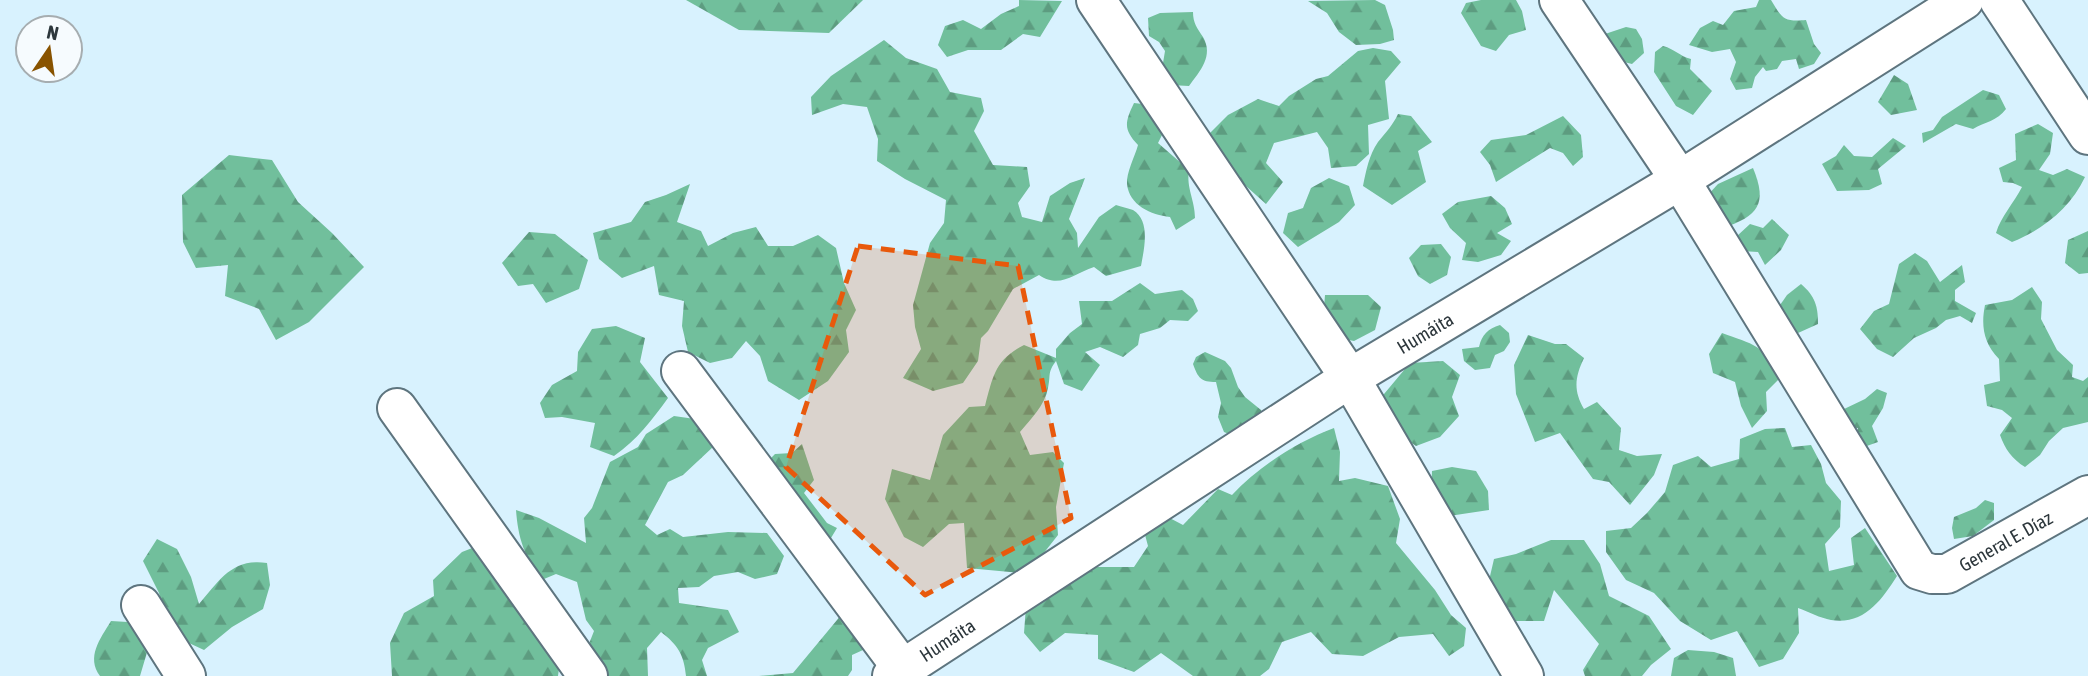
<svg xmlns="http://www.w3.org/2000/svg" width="2088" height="676" viewBox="0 0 2088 676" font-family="'Asap Condensed',sans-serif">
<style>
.forest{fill:url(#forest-firs)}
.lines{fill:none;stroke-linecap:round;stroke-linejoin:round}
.minor-casing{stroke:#5e757f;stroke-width:42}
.minor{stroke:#fff;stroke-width:38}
.marked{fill:#e8590c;fill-opacity:0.2;stroke:#e8590c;stroke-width:5;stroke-dasharray:14 9;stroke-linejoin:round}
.labels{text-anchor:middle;stroke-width:5;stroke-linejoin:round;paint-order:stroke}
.street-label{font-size:19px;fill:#2d373c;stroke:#f6fbfe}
</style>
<defs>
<pattern id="forest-firs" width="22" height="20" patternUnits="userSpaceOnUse" patternTransform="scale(1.75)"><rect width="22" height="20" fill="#71bf9c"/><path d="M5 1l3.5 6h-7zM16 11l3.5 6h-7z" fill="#5d9c80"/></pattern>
</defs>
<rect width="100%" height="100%" fill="#d8f2fe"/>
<g class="forest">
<path d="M686,0H863L829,33L739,30Z"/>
<path d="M1019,0L1062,1L1040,37L1023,34L1001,50H968L947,57L938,45L945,26L963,20L981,29L1001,14L1019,6Z"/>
<path d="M1375,0L1385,5L1393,30L1394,40L1380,44L1356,45L1339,32L1327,13L1308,1Z"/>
<path d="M1481,0H1516L1522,11L1526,30L1509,35L1496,51L1481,46L1461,13L1466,3Z"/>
<path d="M1759,0H1771C1782,18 1783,22 1806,20L1814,44L1821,53L1814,64L1799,69L1796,59L1782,61L1777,69L1766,71L1763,67L1755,77L1752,88L1736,90L1730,79L1736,62L1730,49L1712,52L1689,45L1700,28L1713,21L1723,25L1734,11L1756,7Z"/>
<path d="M1193,12C1193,23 1197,28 1203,37C1214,56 1200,71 1189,86L1170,85L1163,63L1165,51L1159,42L1149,36L1148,18L1160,13Z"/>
<path d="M1626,27L1636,29L1642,39L1644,53L1632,64L1616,60L1605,34Z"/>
<path d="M884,40L906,58L937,69L950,92L981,98L984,111L974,131L993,165L1027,167L1030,186L1018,203L1022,217L1042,222L1050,196L1070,183L1085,178L1069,219L1077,233L1078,248L1099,217L1116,205C1121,207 1128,208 1133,210C1151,221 1144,249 1141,266L1106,276L1094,267C1073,274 1060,289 1039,275L1013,289L988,331L981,338L978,361L963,383L933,391L903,378L921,349L915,327L913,305L930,243L944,223L946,200L905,179L877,161L878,139L867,107L843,104L812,115L811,97L831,76Z"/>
<path d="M1663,46C1675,49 1679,56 1691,59L1690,69L1712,91L1693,115L1676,106L1654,72L1655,52Z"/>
<path d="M1373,48L1391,51L1401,62L1385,81L1389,119L1368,125L1369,154L1356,166L1331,168L1328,148L1317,132L1274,143L1266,163L1283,182L1266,204L1237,178L1210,133L1228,115L1258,99L1279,106L1289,96L1316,79L1328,76L1358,51Z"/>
<path d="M1894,75L1908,84L1917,110L1891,115L1878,102Z"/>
<path d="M1983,90L1999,95L2006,109C1997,121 1985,122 1973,129L1956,124L1923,143L1922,133L1933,130L1942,117Z"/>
<path d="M1134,103L1151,105L1164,131L1158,143L1189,170C1186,188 1195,200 1195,218L1176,230L1170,217C1151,215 1129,205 1127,184C1126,173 1135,156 1138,145C1123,129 1125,122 1134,103Z"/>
<path d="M1398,114L1411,116L1432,142L1418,151L1426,182L1392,205L1363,186C1366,171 1369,155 1378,142C1386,132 1393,125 1398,114Z"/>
<path d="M1563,116L1581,135L1583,157L1573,166L1563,153L1550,148L1496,182L1490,165L1480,152L1491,140L1526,135Z"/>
<path d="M2038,124L2053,133L2050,154L2039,170L2053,175L2067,169L2085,177C2071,207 2043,230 2012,242L1996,233C2001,216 2014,203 2022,187L2013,183L2003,182L1999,168L2016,160L2015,134Z"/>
<path d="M1893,138L1906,146L1878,169L1882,184L1869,190L1837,191L1822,164L1836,156L1844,145L1854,156L1872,157Z"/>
<path d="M229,155L272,160L298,202L332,233L364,267L309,322L276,340L259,309L225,296L228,265L196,268L183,242L182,195Z"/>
<path d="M1753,168C1768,204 1758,216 1723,228L1705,198L1718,184Z"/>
<path d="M1329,178L1349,186L1355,205L1339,222L1298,247L1283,233L1288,213L1303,208L1311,188Z"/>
<path d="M690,184L677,222L701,231L708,246L733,233L756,227L768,246H793L818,235L836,248L844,283L856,310L846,330L849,352L828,381L799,400L768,381L760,356L746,341L732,358L710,363L688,352L682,326L684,301L659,295L654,266L622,278L599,259L593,233L631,222L645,202L666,195Z"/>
<path d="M1491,196L1505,208L1512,224L1497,233L1511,241L1501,255L1478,262L1462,260L1466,243L1450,228L1442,214L1458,202Z"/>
<path d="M1772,219L1789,235L1781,250L1765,265L1758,252L1741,251L1737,236L1750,224L1763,228Z"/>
<path d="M2088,231V273L2079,274L2065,263L2068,240Z"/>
<path d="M529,232L555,234L588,260L579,289L546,303L533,284L518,286L502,263Z"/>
<path d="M1441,244L1451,257L1447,275L1430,284L1418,276L1409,258L1421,245Z"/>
<path d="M1915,253L1927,261L1940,282L1962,265L1965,282L1955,290V301L1976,313L1972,323L1960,316L1946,320L1936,328L1914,338L1893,357L1877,349L1860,329L1874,311L1889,304L1899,264Z"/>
<path d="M1140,283L1155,294L1182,290L1193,299L1198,311L1188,321L1170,320L1160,328L1140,334L1138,345L1123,357L1100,347L1085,352L1100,365L1082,391L1064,384L1056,361C1047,373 1051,375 1048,388C1045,405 1031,419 1020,432L1030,455L1053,452L1064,463L1056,507L1058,535L1043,554L1021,573L967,568L964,523L949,524L923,547L904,537L885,499L892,469L930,480L943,435L969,407L985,406C993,376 995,360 1024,345L1056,358V349L1070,333L1082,324L1079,301H1112Z"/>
<path d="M1801,284C1815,296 1818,306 1818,324L1798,333L1784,329L1778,308L1787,295Z"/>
<path d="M2032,287L2042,302L2041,319L2057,350L2073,365L2072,377L2083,381L2088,377V422L2063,428L2049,441L2040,455L2025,467C2012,459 2005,449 2000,435L2012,418L2002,410L1987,406L1984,385L2000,381L1999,359C1983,343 1981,325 1985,305L2012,300Z"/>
<path d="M1325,295H1368L1381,307L1375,330L1354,341L1338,338L1323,320Z"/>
<path d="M1500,325L1509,333L1510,342L1504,351L1495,355L1490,368L1475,370L1464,361L1462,349L1479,347C1482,334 1488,329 1500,325Z"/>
<path d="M616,326L645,338L640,362L668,398C652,420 637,440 614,456L590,447L595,423L562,417L545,418L540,403L552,385L577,371L578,352L592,329Z"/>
<path d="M1722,333C1752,344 1766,345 1780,378L1766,392L1767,411L1752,428L1741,406L1735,382L1713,373L1709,354Z"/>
<path d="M1528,335L1555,344H1566L1584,358C1575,377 1573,390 1584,409L1597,402L1621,428L1619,450L1637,456L1662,454L1654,475L1630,505L1609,482L1593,479L1560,433L1535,442L1516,394L1514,365Z"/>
<path d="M1205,352L1225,361L1231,368L1238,387L1245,397L1261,410L1263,417L1241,439L1224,432L1218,417L1221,403L1216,382C1201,382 1198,378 1193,364L1196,357Z"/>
<path d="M1443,361L1460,375L1452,397L1459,416L1440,437L1416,446L1387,426L1379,400L1410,363Z"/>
<path d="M1877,389L1887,393L1883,408L1872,426L1878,442L1864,447L1855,438L1858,428L1841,427L1842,410L1865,399Z"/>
<path d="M674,416L695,419L711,433L713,447L683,475L668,482L645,525L657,535L670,529L683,537L728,532L767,533L784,556L777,574L755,579L738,572L714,576L699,587L678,588L679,603L728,610L739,632L708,648L702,660L707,676H686C684,655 678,645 661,632L647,648L648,676H590L585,654L594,631L586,620L577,582L556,574L544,579C524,559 518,537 516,510L539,518L586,543L584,518L592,508L610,462L638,447L646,434Z"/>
<path d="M1334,428L1340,452L1339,481L1355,478L1388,486L1400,519L1396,543L1435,590L1451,615L1466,628L1464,646L1449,656L1433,634L1399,637L1363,656L1332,654L1311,632L1282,642L1269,669L1260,676H1193L1161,653L1134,672L1098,659V635L1065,633L1040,652L1024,633L1026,606L1069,575L1097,567H1134L1148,546L1144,531L1164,515L1183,525L1218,489L1232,495C1259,466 1297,442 1334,428Z"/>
<path d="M1785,428L1792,447L1811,445L1821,464L1826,483L1841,501L1840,527L1825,544L1829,571L1854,565L1851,538L1865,528L1897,576C1881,601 1864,625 1831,620C1820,618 1809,612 1798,608L1799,633L1783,659L1759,667L1737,631L1711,640L1680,621L1654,593L1626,580L1606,552V531L1631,528L1647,513L1665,492L1673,465L1698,456L1711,467L1739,459L1740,439L1765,429Z"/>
<path d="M802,444L814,480L804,493L827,523L837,528L825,548L764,465L775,454L792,453Z"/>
<path d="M1452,467L1476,471L1488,491L1489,510L1449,516L1431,497L1432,471Z"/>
<path d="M1985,500L1994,503V520L1973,536L1954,539L1952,528L1954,517L1976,508Z"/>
<path d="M157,539L177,549L191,577L199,604C220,580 232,558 267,563L270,585L263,609L232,627L204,650L176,637L166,622L159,593L143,561Z"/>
<path d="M1551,540H1584L1600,564L1609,596L1649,616L1671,649L1651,665L1642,676H1585L1583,670L1599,644L1554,590L1544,621H1514L1487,589L1494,559L1516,554Z"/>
<path d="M485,543L560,661L558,676H392L390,643L404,613L434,596L433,580L462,552Z"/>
<path d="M842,614L875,637L863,650L852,655V670L848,676H759L793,673Z"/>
<path d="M111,621L144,623L148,649L140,676H100C86,657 100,639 111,621Z"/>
<path d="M1688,650L1714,652L1733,658L1736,676H1671L1674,658Z"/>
</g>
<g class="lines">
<g class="minor-casing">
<g id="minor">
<path d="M1096,0L1350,378L1524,676"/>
<path id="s1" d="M1559,0L1680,180L1919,570L1932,574H1947L2088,495"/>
<path d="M1999,0L2088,135"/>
<path d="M681,371L902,668"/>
<path d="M397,408L588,676"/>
<path d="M141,605L186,676"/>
<path id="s2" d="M892,676L1350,378L1680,180L1964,0"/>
</g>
</g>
<use href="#minor" class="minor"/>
</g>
<path class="marked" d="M858,246L1018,266L1071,518L925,595L786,467Z"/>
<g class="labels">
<g class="street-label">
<text dy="7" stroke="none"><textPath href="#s2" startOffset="634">Humáita</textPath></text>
<text dy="7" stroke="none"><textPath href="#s1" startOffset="770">General E. Díaz</textPath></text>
<text dy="7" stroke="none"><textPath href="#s2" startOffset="66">Humáita</textPath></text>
</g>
</g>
<g transform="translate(49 49) rotate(13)"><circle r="33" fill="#f6fbfe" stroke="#a6adb0" stroke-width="2"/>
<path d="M0-5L12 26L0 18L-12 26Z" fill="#885300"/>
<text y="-10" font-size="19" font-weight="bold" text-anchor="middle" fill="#2d373c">N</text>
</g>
</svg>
